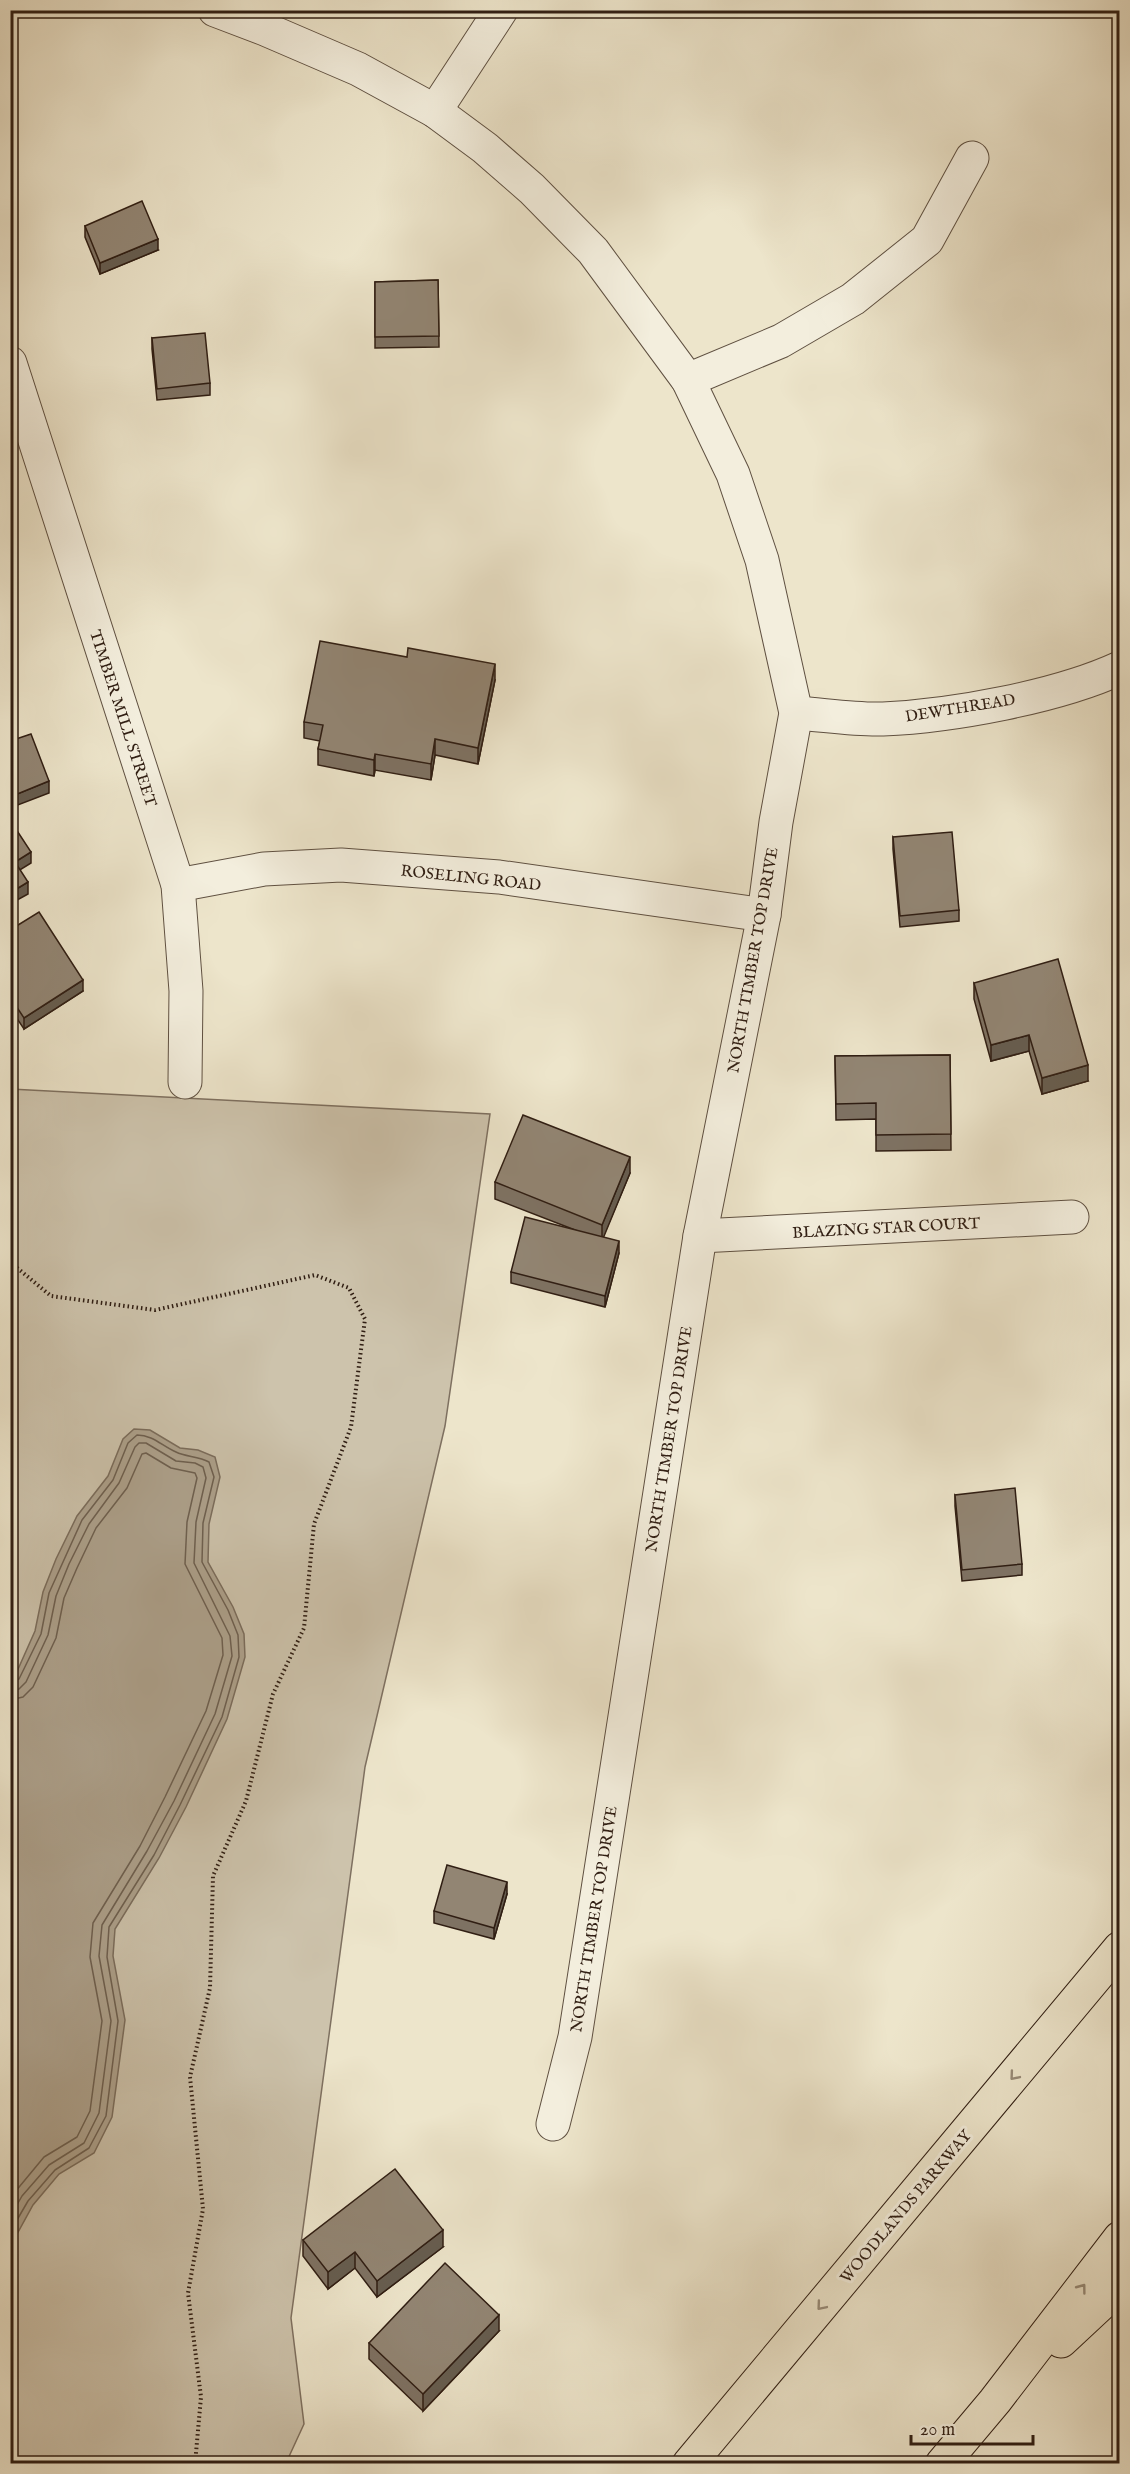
<svg xmlns="http://www.w3.org/2000/svg" width="1130" height="2474" viewBox="0 0 1130 2474" font-family="'IM FELL English',serif">
<style>
.green{fill:#cdc3ac;stroke:#7e7060;stroke-width:1.5}
.water{fill:#ada18c;stroke:#7b6d5c;stroke-width:1.5}
.lines{fill:none;stroke-linecap:round;stroke-linejoin:round}
.shore{stroke:#6e6050;stroke-width:1.5}
.minor-casing{stroke:#5f5041;stroke-width:35}
.primary-casing{stroke:#301e13;stroke-width:35}
.path{stroke:#301e13;stroke-width:4;stroke-dasharray:1.5 3;stroke-linecap:butt}
.minor{stroke:#f3eedd;stroke-width:33}
.primary{stroke:#ede5cb;stroke-width:33}
.wall{fill:#7e7263;stroke:#301e13;stroke-width:1.5}
.shaded-wall{fill:#665d50;stroke:#301e13;stroke-width:1.5}
.building{fill:#928573;stroke:#301e13;stroke-width:1.5}
.oneway{stroke:#988b78}
.labels{text-anchor:middle;stroke-width:6;stroke-linejoin:round;paint-order:stroke}
.street-label{font-size:16px;fill:#301e13;stroke:#f3eedd}
</style>
<rect width="100%" height="100%" fill="#ede5cb"/>
<filter id="stains"><feTurbulence type="fractalNoise" baseFrequency=".00333" numOctaves="4"/><feColorMatrix values="0 0 0 0 .2 0 0 0 0 .09 0 0 0 0 .02 0 0 0 .5 -.17"/></filter>
<radialGradient id="worn" r=".72"><stop offset=".6" stop-color="#630" stop-opacity="0"/><stop offset="1" stop-color="#630" stop-opacity=".3"/></radialGradient>
<path class="green" d="M10,1089L490,1114L445,1426L365,1767L291,2318L304,2424L286,2463H11Z"/>
<path class="water" d="M134,1429L150,1430L180,1448L198,1450L215,1457L220,1477L209,1524L208,1562L233,1607L244,1634L245,1657L227,1719L186,1807L159,1858L115,1929L113,1956L125,2020L112,2117L94,2153L59,2174L33,2205L16,2236L13,2282L17,2331L11,2357V1685L35,1631L43,1592L56,1559L77,1516L108,1476L123,1439Z"/>
<g class="lines">
<g class="shore">
<path d="M10,1683L19,1679L41,1634L49,1593L82,1520L113,1480L128,1443L137,1435C153,1435 162,1446 176,1452C186,1457 198,1456 209,1462L214,1477L203,1523L202,1562L228,1610L238,1635L239,1657L222,1717L180,1805L154,1855L109,1927L107,1957L118,2021L106,2116L89,2148L55,2170L28,2201L10,2232"/>
<path d="M10,1691L19,1689L26,1682L48,1635L56,1596L69,1564L89,1524L119,1483L135,1447L139,1443H146L176,1461L195,1463L203,1467L206,1478L196,1522L194,1563L230,1636L232,1656L215,1714L174,1801L147,1851L102,1925L99,1956L111,2021L99,2113L84,2143L49,2165L22,2196L10,2217"/>
<path d="M10,1700L23,1697L33,1687L56,1638L64,1598L77,1568L96,1528L127,1488L142,1454L146,1453L171,1468L195,1473L197,1478L187,1522L185,1564L222,1638L223,1655L206,1711L165,1797L140,1846L93,1923L90,1957L102,2021L90,2111L77,2137L44,2157L10,2198"/>
</g>
<g class="minor-casing">
<g id="minor">
<path d="M215,10L265,29L358,69L435,111L485,148L532,189L593,251L688,380L733,474L762,560L796,713L776,822L764,915L700,1236L575,2037L553,2124"/>
<path d="M435,111L501,10"/>
<path d="M10,363L178,885L186,991L185,1082"/>
<path d="M688,380L781,341L853,299L927,240L972,158"/>
<path d="M796,713C825,715 855,720 883,719C952,716 1057,697 1120,668"/>
<path d="M178,885L264,869L341,865L499,877L764,915"/>
<path d="M700,1236L1072,1217"/>
</g>
</g>
<g class="primary-casing">
<g id="primary">
<path d="M1061,2341L1120,2286"/>
<path d="M689,2464L1120,1948"/>
<path d="M942,2464L995,2401L1120,2238"/>
</g>
</g>
<path class="path" d="M10,1262L51,1296L155,1310L315,1275L349,1288L365,1319L351,1427L314,1524L304,1628L273,1694L246,1801L213,1876L210,1988L190,2077L203,2209L188,2293L201,2397L195,2464"/>
<use href="#minor" class="minor"/>
<use href="#primary" class="primary"/>
</g>
<g class="wall">
<path d="M85,226L158,250L100,274L85,237Z"/>
<path d="M438,280L439,347L375,348V282Z"/>
<path d="M152,338L210,383V395L157,400L152,349Z"/>
<path d="M495,680L478,764L435,755L431,780L375,770L374,776L318,765V749L320,741L304,738V722Z"/>
<path d="M893,837L959,910V921L900,927L893,849Z"/>
<path d="M10,930L83,991L24,1029L10,1008Z"/>
<path d="M974,983L1088,1081L1042,1094L1029,1051L991,1061L974,999Z"/>
<path d="M950,1055L951,1150L876,1151V1119L836,1120L835,1056Z"/>
<path d="M630,1173L603,1237L619,1253L605,1307L511,1283V1272L575,1230L495,1199V1182Z"/>
<path d="M955,1495L1022,1564V1575L962,1581L955,1506Z"/>
<path d="M507,1894L494,1939L434,1923V1911Z"/>
<path d="M303,2240L443,2247L377,2297L355,2268L328,2289L303,2256Z"/>
<path d="M499,2331L423,2411L369,2359V2343Z"/>
</g>
<g class="shaded-wall">
<path d="M158,239V250L100,274V263Z"/>
<path d="M495,664V680L478,764V748Z"/>
<path d="M435,739V755L431,780V764Z"/>
<path d="M375,754V770L374,776V760Z"/>
<path d="M49,781V793L10,808V797Z"/>
<path d="M31,852V863L15,873V862Z"/>
<path d="M28,882V894L10,904V893Z"/>
<path d="M83,980V991L24,1029V1018Z"/>
<path d="M1029,1035V1051L991,1061V1045Z"/>
<path d="M1088,1065V1081L1042,1094V1078Z"/>
<path d="M630,1157V1173L602,1241V1225Z"/>
<path d="M619,1241V1253L605,1307V1296Z"/>
<path d="M507,1882V1894L494,1939V1928Z"/>
<path d="M443,2230V2247L377,2297V2281Z"/>
<path d="M355,2252V2268L328,2289V2272Z"/>
<path d="M499,2315V2331L423,2411V2394Z"/>
</g>
<g class="building">
<path d="M142,201L158,239L100,263L85,226Z"/>
<path d="M438,280L439,336L375,337V282Z"/>
<path d="M205,333L210,383L157,389L152,338Z"/>
<path d="M320,641L407,657L408,648L495,664L478,748L435,739L431,764L375,754L374,760L318,749L323,725L304,722Z"/>
<path d="M31,734L49,781L10,797V741Z"/>
<path d="M10,820L31,852L15,862L28,882L10,893Z"/>
<path d="M952,832L959,910L900,916L893,837Z"/>
<path d="M39,912L83,980L24,1018L10,997V930Z"/>
<path d="M1058,959L1088,1065L1042,1078L1029,1035L991,1045L974,983Z"/>
<path d="M950,1055L951,1134L876,1135V1103L836,1104L835,1056Z"/>
<path d="M523,1115L630,1157L602,1225L495,1182Z"/>
<path d="M525,1217L619,1241L605,1296L511,1272Z"/>
<path d="M1015,1488L1022,1564L962,1570L955,1495Z"/>
<path d="M447,1865L507,1882L494,1928L434,1911Z"/>
<path d="M395,2169L443,2230L377,2281L355,2252L328,2272L303,2240Z"/>
<path d="M445,2263L499,2315L423,2394L369,2343Z"/>
</g>
<defs><path id="oneway-chevron" d="M-2-3.5L2.5 0L-2 3.5" fill="none" stroke-width="1.6" stroke-linecap="round" stroke-linejoin="round" transform="scale(1.5)"/></defs>
<g class="oneway">
<use href="#oneway-chevron" transform="translate(1014 2076) rotate(130)"/>
<use href="#oneway-chevron" transform="translate(1082 2288) rotate(-53)"/>
<use href="#oneway-chevron" transform="translate(821 2306) rotate(130)"/>
</g>
<g class="labels">
<g class="street-label">
<text transform="translate(960 707) rotate(-9)" y="6">DEWTHREAD</text>
<text transform="translate(124 718) rotate(72)" y="6">TIMBER MILL STREET</text>
<text transform="translate(471 877) rotate(6)" y="6">ROSELING ROAD</text>
<text transform="translate(752 960) rotate(-80)" y="6">NORTH TIMBER TOP DRIVE</text>
<text transform="translate(886 1227) rotate(-3)" y="6">BLAZING STAR COURT</text>
<text transform="translate(668 1439) rotate(-81)" y="6">NORTH TIMBER TOP DRIVE</text>
<text transform="translate(593 1919) rotate(-81)" y="6">NORTH TIMBER TOP DRIVE</text>
<text transform="translate(905 2206) rotate(-50)" y="6">WOODLANDS PARKWAY</text>
</g>
</g>
<rect width="1130" height="2474" fill="none" stroke="#ede5cb" stroke-width="36"/>
<rect x="12" y="12" width="1106" height="2450" fill="none" stroke="#301e13" stroke-width="3"/>
<rect x="18" y="18" width="1094" height="2438" fill="none" stroke="#301e13" stroke-width="1.5"/>
<path d="M911 2435v9h122v-9" fill="none" stroke="#301e13" stroke-width="3"/>
<text x="920" y="2435" font-size="18" fill="#301e13" stroke="#f3eedd" stroke-width="4.5" paint-order="stroke">20 m</text>
<rect width="100%" height="100%" filter="url(#stains)"/>
<rect width="100%" height="100%" fill="url(#worn)"/>
</svg>
